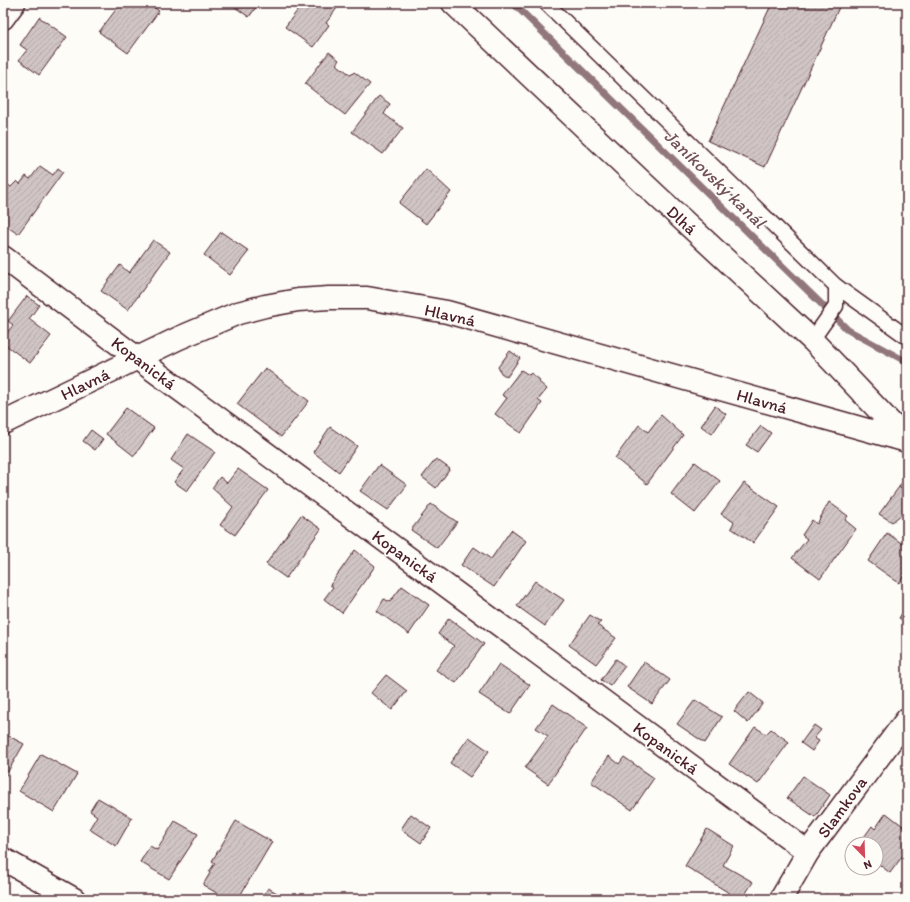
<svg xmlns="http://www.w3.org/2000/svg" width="910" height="902" viewBox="0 0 910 902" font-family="Itim,sans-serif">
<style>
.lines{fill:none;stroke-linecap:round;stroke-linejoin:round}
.stream{stroke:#91777b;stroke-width:7}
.building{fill:url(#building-hatch);stroke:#4a1f2b}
.service-casing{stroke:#4a1f2b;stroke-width:17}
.minor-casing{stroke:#4a1f2b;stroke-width:25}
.tertiary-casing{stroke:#4a1f2b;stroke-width:25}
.service{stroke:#fdfcf7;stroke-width:14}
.minor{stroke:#fdfcf7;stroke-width:22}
.tertiary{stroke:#fdfcf7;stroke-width:22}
.labels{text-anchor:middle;stroke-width:3.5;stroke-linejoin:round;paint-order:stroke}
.street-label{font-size:17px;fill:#4a1f2b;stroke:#fdfcf7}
.water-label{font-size:18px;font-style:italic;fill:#73525a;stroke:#fdfcf7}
</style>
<defs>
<pattern id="building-hatch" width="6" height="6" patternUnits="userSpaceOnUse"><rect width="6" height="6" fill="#d0c5c4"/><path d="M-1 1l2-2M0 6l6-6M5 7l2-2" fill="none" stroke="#b4a9a9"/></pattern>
</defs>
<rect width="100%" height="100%" fill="#fdfcf7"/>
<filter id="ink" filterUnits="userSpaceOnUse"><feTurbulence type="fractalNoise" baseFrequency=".025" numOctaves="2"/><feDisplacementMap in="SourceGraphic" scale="8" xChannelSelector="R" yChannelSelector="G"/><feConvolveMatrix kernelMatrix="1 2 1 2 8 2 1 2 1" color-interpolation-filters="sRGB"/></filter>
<g filter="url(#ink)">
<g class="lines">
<path class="stream" d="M513,3L848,330L907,362"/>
</g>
<g class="building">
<path d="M121,3H148L159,11L128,53L99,32Z"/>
<path d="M229,3H259L249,17Z"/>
<path d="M295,3H329L337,8L326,23L329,25L313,47L285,27L300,7Z"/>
<path d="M772,3H841L765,167L708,141Z"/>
<path d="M39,17L67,37L39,75L19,60L27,50L20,45Z"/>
<path d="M329,52L339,60L336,64L351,75L354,72L370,84L345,115L305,84Z"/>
<path d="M379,96L390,104L384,114L403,128L383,154L352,132Z"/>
<path d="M40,166L53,175L58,168L63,172L18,234L3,224V181L11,187L17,181L20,184L26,176L30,179Z"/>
<path d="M426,169L451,192L426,224L399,203Z"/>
<path d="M221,232L249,251L230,275L204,255Z"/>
<path d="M153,240L170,252L128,310L101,291L120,265L129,273Z"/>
<path d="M27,296L39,305L29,319L51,336L30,363L3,343V338L13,325L8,321Z"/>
<path d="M510,351L520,358L507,377L501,373L498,367Z"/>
<path d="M265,368L309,401L281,437L237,404Z"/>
<path d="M521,370L529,375L531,373L540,380L539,382L547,389L538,400L542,403L521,433L495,414L507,398L502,395Z"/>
<path d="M715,406L726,414L712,434L701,426Z"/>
<path d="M126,408L154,428L134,456L106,434Z"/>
<path d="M661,415L683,435L647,484L615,458L639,425L648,432Z"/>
<path d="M761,426L771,433L757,452L746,445Z"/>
<path d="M330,427L357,446L339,472L313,452Z"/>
<path d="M91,430L103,439L95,450L83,441Z"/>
<path d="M188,434L215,452L187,491L174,482L184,469L171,460Z"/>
<path d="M436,459L450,469L436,488L422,477Z"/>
<path d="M695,462L720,481L695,513L671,494Z"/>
<path d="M379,465L407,485L388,510L360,491Z"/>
<path d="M238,469L268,490L235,535L220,525L233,507L212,488L220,477L227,483Z"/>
<path d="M903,481L907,484V494L899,487Z"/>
<path d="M744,483L779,507L753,543L731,528L734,522L721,514Z"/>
<path d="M899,487L907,494V510L892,522L879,514Z"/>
<path d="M829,502L848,516L845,520L856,529L820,579L792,558L807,539L802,535L812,520L817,524Z"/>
<path d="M431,504L457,522L437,548L411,530Z"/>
<path d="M301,515L321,529L286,578L266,564Z"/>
<path d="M511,530L526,541L494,587L461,565L474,547L491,559Z"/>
<path d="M887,533L907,547V571L899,583L868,561Z"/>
<path d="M355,550L375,566L342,613L324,599L333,587L330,585Z"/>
<path d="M535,581L564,600L545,626L517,606Z"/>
<path d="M402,586L429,605L409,634L377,611L384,599L390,602Z"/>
<path d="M907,606V623L899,618Z"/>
<path d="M590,615L601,622L597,625L616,638L596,664L569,645Z"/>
<path d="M449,618L484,644L456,683L436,670L454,646L438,634Z"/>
<path d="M616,659L625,666L610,686L601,680Z"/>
<path d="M644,662L670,680L652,704L627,687Z"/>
<path d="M499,664L530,685L510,714L479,694Z"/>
<path d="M386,675L407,691L392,710L371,693Z"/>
<path d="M749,692L763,703L748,723L734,711Z"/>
<path d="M695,700L722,717L705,743L677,724Z"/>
<path d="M553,704L587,728L548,784L525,768L548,736L536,728Z"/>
<path d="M814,725L821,730L814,738L819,741L812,751L801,743Z"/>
<path d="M755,727L766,734L771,729L789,742L758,784L729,764Z"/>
<path d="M3,733L24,744L3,780Z"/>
<path d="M469,737L489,751L470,777L450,763Z"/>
<path d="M41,754L77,774L54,812L19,791Z"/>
<path d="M609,756L619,764L624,757L654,778L632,810L591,782Z"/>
<path d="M803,776L830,795L815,817L787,798Z"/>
<path d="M98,798L132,818L116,846L89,829L97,816L90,811Z"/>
<path d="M886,813L907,829V850L890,873L876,862V844H859L872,826L875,829Z"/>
<path d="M411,814L431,828L421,843L401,829Z"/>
<path d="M175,821L198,834L169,879L140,862L150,846L157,850Z"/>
<path d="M236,821L272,842L238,899H227L203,885L210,873L209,872L215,863L212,861Z"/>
<path d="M707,829L734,846L723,865L753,882L742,899H739L685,866Z"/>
<path d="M268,888L288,899H262Z"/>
<path d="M826,894L834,899H823Z"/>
</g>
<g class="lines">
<g class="service-casing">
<g id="service">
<path d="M546,3L836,286L907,337"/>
<path d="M812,340L836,306V286"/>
</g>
</g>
<g class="minor-casing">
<g id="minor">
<path d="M3,18L14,3"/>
<path d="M3,257L149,367L808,852"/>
<path d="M3,423L179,338L238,313L265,306L298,300L329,298H367L447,312L810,414L907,441"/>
<path d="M3,859L74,899"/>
<path d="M781,899L808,852L907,719"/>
</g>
</g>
<g class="tertiary-casing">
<path id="tertiary" d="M453,3L656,195L812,340L907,440"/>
</g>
<use href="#service" class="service"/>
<use href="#minor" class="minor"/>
<use href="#tertiary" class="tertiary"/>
</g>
</g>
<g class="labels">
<g class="street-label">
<text transform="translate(682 220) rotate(43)" y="6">Dlhá</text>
<text transform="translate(450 315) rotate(13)" y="6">Hlavná</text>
<text transform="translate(144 363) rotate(37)" y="6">Kopanická</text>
<text transform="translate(85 384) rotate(-26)" y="6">Hlavná</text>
<text transform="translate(762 401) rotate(16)" y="6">Hlavná</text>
<text transform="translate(405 556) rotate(36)" y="6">Kopanická</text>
<text transform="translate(666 748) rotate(36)" y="6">Kopanická</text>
<text transform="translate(842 807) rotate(-54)" y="6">Slamkova</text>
</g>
<g class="water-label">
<text transform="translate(715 179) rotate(44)" y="6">Janíkovský kanál</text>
</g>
</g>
<rect width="910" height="902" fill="none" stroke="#fdfcf7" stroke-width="16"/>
<rect x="8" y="8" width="894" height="886" fill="none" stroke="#4a1f2b" stroke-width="1.5" filter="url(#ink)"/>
<g transform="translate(864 856) rotate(157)"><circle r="19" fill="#fdfcf7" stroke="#b5a4a5"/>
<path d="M0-3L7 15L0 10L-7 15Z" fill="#d1495b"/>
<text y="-6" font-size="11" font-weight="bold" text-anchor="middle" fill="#4a1f2b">N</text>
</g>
</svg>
